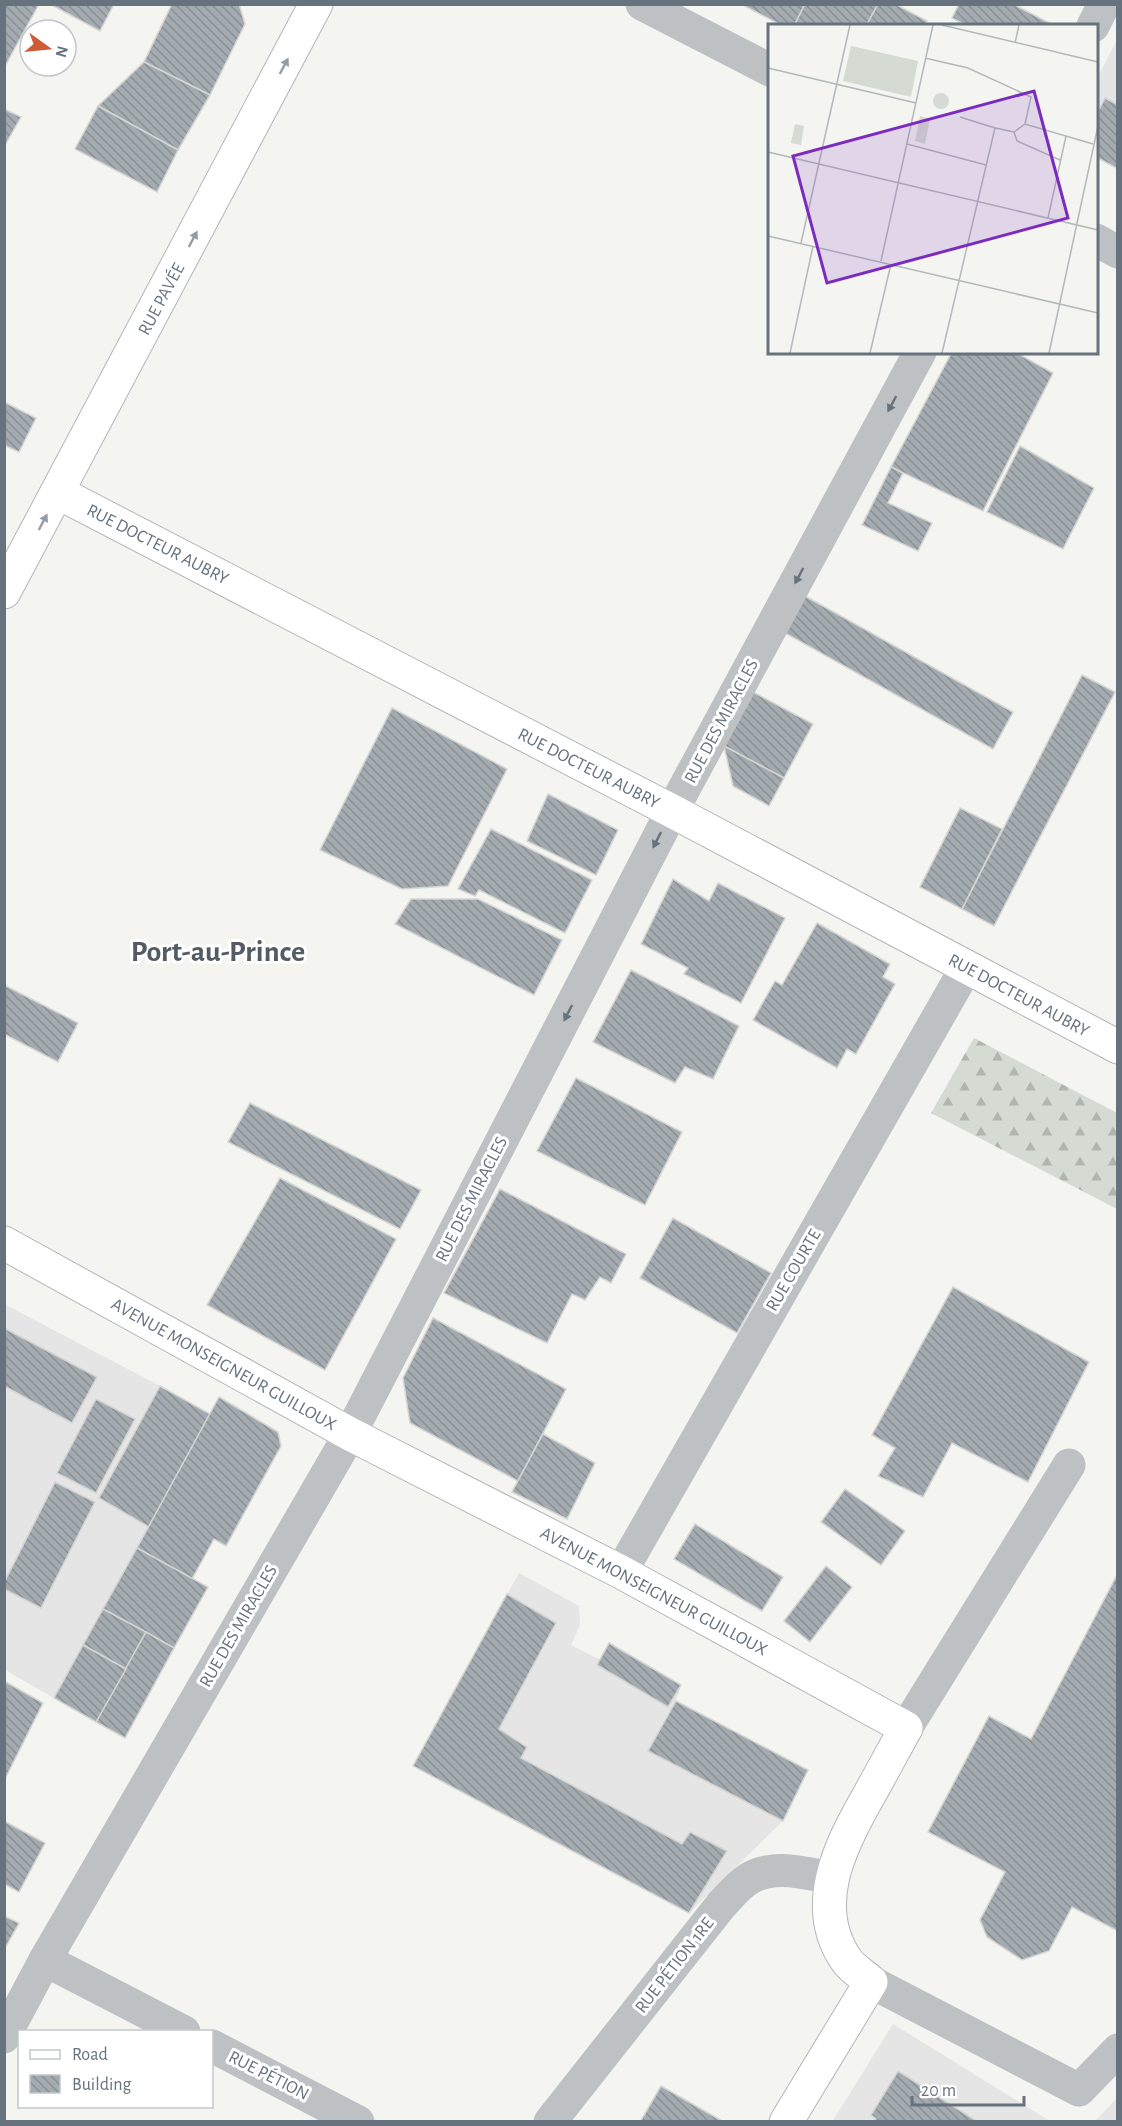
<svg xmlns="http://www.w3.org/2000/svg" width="1122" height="2126" viewBox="0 0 1122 2126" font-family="'Alegreya Sans',sans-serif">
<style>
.built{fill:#e4e5e4}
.forest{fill:url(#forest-firs)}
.building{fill:url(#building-back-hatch);stroke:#d5d5d3;stroke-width:1.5}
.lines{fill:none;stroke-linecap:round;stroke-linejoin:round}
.secondary-casing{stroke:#b2b6ba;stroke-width:35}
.street{stroke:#bdc1c4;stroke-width:33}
.secondary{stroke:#fff;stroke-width:33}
.oneway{fill:#949da5}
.oneway2{fill:#66737e}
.labels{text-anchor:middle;stroke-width:6;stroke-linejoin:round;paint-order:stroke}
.street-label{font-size:18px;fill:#66737e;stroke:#fff}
.town-label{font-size:30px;font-weight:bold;fill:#535c64;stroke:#fff}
.inset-road{fill:none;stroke:#b2b8bb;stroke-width:1.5}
.view{fill:#7b2cbf;fill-opacity:0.15;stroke:#7b2cbf;stroke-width:3}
.inset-edge{fill:none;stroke:#66737e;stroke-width:3}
</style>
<defs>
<pattern id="forest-firs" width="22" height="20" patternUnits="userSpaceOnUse" patternTransform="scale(1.5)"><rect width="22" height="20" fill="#d5dad2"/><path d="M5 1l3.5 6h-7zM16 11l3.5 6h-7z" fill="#b1b5b0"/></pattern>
<pattern id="building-back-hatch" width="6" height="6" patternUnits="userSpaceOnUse" patternTransform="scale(1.5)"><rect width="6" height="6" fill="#a4abb0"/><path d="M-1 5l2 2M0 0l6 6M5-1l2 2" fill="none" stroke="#899094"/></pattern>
</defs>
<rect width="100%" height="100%" fill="#f4f4f0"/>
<g class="built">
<path d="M1117,40V169L1097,157L1096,80Z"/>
<path d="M4,1304L160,1386L99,1498L149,1527L54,1698L5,1670Z"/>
<path d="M519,1573L579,1606L580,1625L571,1645L600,1660L609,1643L681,1685L676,1701L808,1770L783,1821L689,1913L413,1766Z"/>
<path d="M893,2024L1050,2121L832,2122Z"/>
<path d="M1117,2098V2121H1095Z"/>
</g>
<path class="forest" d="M974,1038L1117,1113V1209L931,1113Z"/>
<g class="building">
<path d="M4,4H39L4,68Z"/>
<path d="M50,4H114L100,31Z"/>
<path d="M172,4H239L245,24L210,95L144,62Z"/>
<path d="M741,4H805L794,26H783Z"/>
<path d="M805,4H878L866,26H794Z"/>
<path d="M878,4H895L927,21L924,26H866Z"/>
<path d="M959,4H1013L1053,25L967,26L952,18Z"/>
<path d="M144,62L210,95L178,150L98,106Z"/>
<path d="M1105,98L1118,105V169L1096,157V116Z"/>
<path d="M98,106L178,150L157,192L75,149Z"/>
<path d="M4,109L21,117L4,147Z"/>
<path d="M952,352H1015L1053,373L983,511L891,467Z"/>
<path d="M4,402L36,418L19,452L4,445Z"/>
<path d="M1020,446L1094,488L1063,549L987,512Z"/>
<path d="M891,467L903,473L888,503L932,523L918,551L862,525Z"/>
<path d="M805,596L1013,712L993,749L785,633Z"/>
<path d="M1082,675L1115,692L994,926L962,909Z"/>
<path d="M753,692L813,724L784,778L724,746Z"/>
<path d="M392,708L507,769L448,886L402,889L320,850Z"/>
<path d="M724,746L784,778L769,806L733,786Z"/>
<path d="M548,794L618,830L596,875L527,841Z"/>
<path d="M960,808L1002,829L962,909L920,887Z"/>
<path d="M491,829L592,880L565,933L479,890L475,896L458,889Z"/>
<path d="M673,879L709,901L718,883L785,918L741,1003L684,974L688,968L641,944Z"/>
<path d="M411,899H478L562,940L534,995L395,924Z"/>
<path d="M817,923L890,964L883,977L895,984L856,1054L847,1049L837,1068L753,1020L775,981L782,985Z"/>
<path d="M631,970L739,1026L713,1079L685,1067L675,1083L593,1042Z"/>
<path d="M4,985L78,1023L58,1062L4,1034Z"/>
<path d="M576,1078L682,1132L645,1205L537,1151Z"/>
<path d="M250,1103L421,1190L400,1229L228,1142Z"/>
<path d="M280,1178L396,1239L325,1370L207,1305Z"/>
<path d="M500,1189L626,1254L611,1283L600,1277L585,1300L572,1294L547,1343L444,1293Z"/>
<path d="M673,1218L771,1273L737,1333L640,1278Z"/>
<path d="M953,1287L1089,1362L1028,1482L952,1443L923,1497L878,1476L895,1448L872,1435Z"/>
<path d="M433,1318L566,1389L518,1481L410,1423L403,1378Z"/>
<path d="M4,1328L97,1377L72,1423L4,1386Z"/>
<path d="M160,1386L210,1414L149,1527L99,1498Z"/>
<path d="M219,1397L278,1432L281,1446L226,1546L214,1539L192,1579L137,1548Z"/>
<path d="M96,1399L135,1419L96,1493L57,1473Z"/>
<path d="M543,1434L595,1463L567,1519L512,1492Z"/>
<path d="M55,1482L95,1502L41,1608L4,1589V1583Z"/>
<path d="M845,1489L905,1531L881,1565L821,1522Z"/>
<path d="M695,1524L783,1577L762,1611L674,1559Z"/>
<path d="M137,1548L208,1587L174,1648L103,1609Z"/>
<path d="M826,1566L852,1587L810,1642L784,1621Z"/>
<path d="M1118,1573V1931L1072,1907L1049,1951L1022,1960L987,1937L980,1920L1005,1872L928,1832L989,1716L1031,1739Z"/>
<path d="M507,1594L556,1623L499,1729L527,1747L521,1758L682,1844L690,1832L727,1851L689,1913L413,1766Z"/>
<path d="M103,1609L146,1632L126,1669L83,1645Z"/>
<path d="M146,1632L174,1648L125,1738L96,1722Z"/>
<path d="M609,1643L681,1685L668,1707L597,1665Z"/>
<path d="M83,1645L126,1669L96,1722L54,1698Z"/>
<path d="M4,1681L43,1703L4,1781Z"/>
<path d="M676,1701L808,1770L783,1821L648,1751Z"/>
<path d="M4,1821L45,1843L19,1892L4,1884Z"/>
<path d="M4,1916L19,1923L4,1950Z"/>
<path d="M898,2071L978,2122H874L876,2119L871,2115Z"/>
<path d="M661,2086L724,2122H640Z"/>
</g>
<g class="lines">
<g class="secondary-casing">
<g id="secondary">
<path d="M59,493L672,811L1118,1047"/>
<path d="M4,592L316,4"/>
<path d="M4,1243L350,1434L621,1572L906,1728C893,1751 881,1774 868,1797C840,1846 809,1907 847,1961C853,1969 863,1975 871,1982L786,2122"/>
</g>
</g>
<g class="street">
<path d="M642,4L770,70"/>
<path d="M1093,26L1104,4"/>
<path d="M1096,240L1118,252"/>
<path d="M621,1572L966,968"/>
<path d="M906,1728L1069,1465"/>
<path d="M45,1960L184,2032"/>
<path d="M871,1982L1079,2090L1118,2050"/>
<path d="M4,2037L45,1960L350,1434L672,811L920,352"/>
<path d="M212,2046L358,2122"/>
<path d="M550,2122L722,1904C730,1896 738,1886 747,1880C772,1863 804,1873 832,1878"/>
</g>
<use href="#secondary" class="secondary"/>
</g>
<defs><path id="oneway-solid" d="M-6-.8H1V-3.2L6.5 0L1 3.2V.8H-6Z" transform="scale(1.5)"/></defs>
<g class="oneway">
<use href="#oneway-solid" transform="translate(284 66) rotate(-62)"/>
<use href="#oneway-solid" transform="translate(193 239) rotate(-62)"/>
<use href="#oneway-solid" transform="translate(43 522) rotate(-62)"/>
</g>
<g class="oneway2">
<use href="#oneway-solid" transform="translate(892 404) rotate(118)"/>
<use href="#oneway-solid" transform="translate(799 576) rotate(118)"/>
<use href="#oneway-solid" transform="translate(657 840) rotate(117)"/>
<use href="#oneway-solid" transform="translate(568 1013) rotate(117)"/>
</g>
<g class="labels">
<g class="street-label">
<text transform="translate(161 299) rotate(-62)" y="6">RUE PAVÉE</text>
<text transform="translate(158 544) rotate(27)" y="6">RUE DOCTEUR AUBRY</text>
<text transform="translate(721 721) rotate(-62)" y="6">RUE DES MIRACLES</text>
<text transform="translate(589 768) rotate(27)" y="6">RUE DOCTEUR AUBRY</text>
<text transform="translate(1019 995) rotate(28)" y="6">RUE DOCTEUR AUBRY</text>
<text transform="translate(471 1199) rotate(-63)" y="6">RUE DES MIRACLES</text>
<text transform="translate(793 1270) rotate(-60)" y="6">RUE COURTE</text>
<text transform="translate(224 1364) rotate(29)" y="6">AVENUE MONSEIGNEUR GUILLOUX</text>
<text transform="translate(654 1591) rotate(28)" y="6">AVENUE MONSEIGNEUR GUILLOUX</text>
<text transform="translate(238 1626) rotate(-60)" y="6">RUE DES MIRACLES</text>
<text transform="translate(674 1965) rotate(-52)" y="6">RUE PÉTION 1RE</text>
<text transform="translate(269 2075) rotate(27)" y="6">RUE PÉTION</text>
</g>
<g class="town-label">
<text x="218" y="961">Port-au-Prince</text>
</g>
</g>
<g transform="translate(768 24)">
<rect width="330" height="330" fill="#f4f4f0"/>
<path d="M83,22L150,37L143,73L75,57Z" fill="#d5dad2"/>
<path d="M165 77a8 8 0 1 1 16 0a8 8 0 1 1-16 0ZM152,92L162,95L157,120L147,117Z" fill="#d5dad2"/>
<path d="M27,100L36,102L33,121L23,119Z" fill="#d5dad2"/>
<path class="inset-road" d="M174,1L330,38M247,19L251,1M157,34L200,44L263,73L257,100M0,44L148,79M192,93L227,104M246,108L249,117L292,136M139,120L218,141M0,128L330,206M280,194L298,112M0,212L330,289M33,219L82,1M113,237L165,1M22,329L45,222M102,329L123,240M174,329L227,104L246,108L257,100L325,120M281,329L330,102"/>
<path class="view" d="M266,67L300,194L59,259L25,132Z"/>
<rect width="330" height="330" class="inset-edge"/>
</g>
<rect width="1122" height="2126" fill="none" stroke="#66737e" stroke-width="12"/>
<rect x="18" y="2030" width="195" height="78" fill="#ffffff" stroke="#c2c7cb" stroke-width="1.5"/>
<rect x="30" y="2050" width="30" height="9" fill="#ffffff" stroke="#c2c7cb" stroke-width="1.5"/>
<text x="72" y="2060" font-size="18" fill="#66737e">Road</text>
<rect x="30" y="2075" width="30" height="18" fill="url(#building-back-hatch)" stroke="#c2c7cb" stroke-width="1.5"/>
<text x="72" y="2090" font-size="18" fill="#66737e">Building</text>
<g transform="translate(48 48) rotate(105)"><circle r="28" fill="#ffffff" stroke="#c2c7cb" stroke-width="1.5"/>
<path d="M0-4.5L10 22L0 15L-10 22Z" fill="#ce5c36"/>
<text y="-9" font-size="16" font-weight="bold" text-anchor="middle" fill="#66737e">N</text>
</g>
<path d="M912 2096v9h112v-9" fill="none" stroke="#66737e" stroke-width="3"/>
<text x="921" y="2096" font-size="18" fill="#66737e" stroke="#ffffff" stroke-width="4.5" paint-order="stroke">20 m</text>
</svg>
